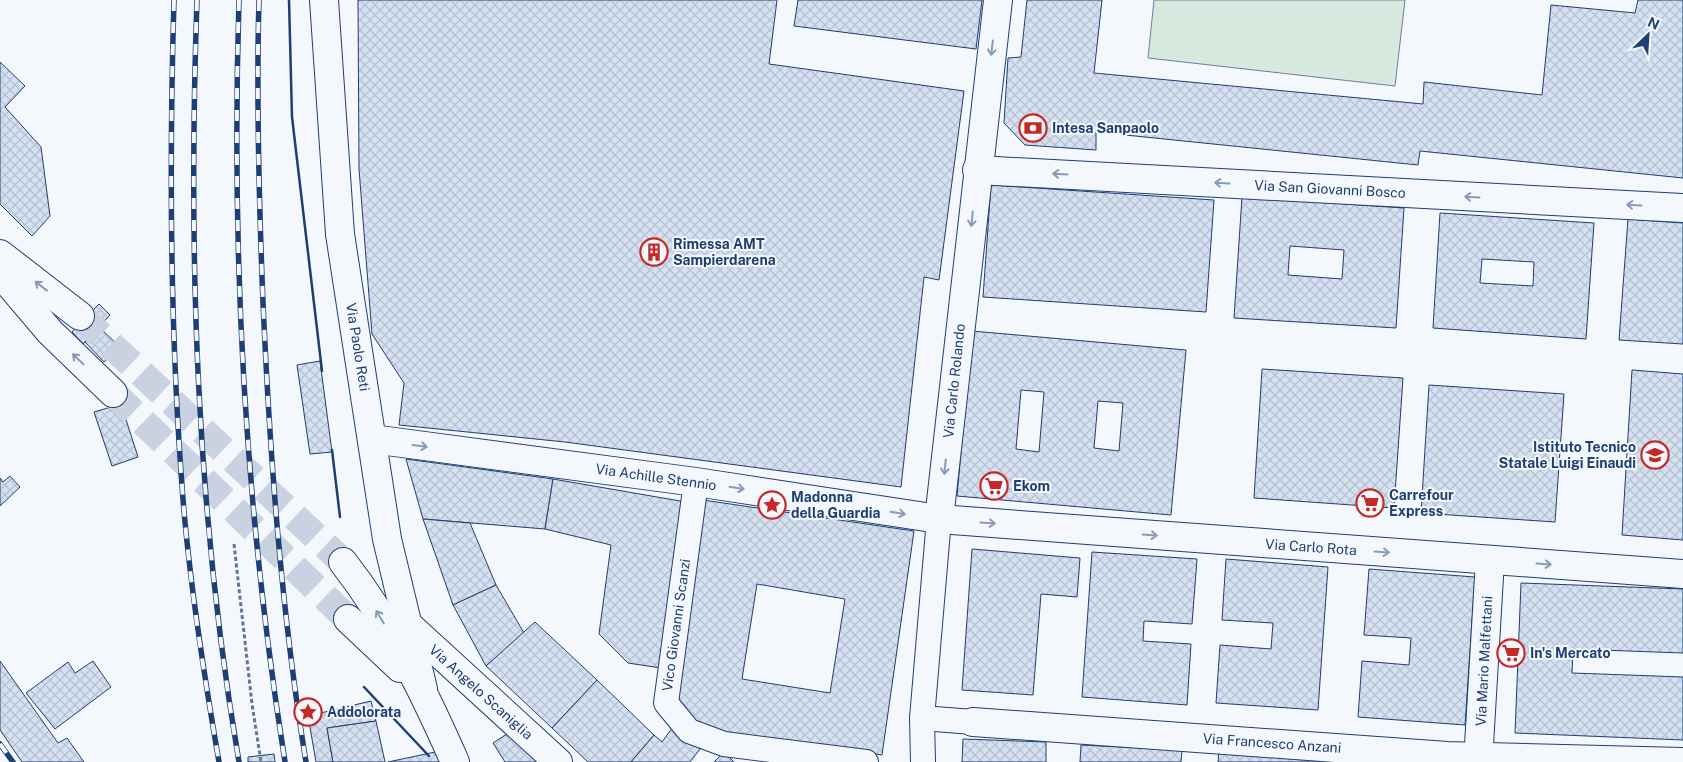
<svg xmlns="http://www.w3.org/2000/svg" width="1683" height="762" viewBox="0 0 1683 762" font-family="'Public Sans',sans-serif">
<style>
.green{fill:#d7e8df;stroke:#687fa3}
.building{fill:url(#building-cross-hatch);stroke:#1d3f73;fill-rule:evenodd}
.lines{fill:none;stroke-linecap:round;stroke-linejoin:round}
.secondary-tunnel{stroke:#c9d2e0;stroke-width:28;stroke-dasharray:28 14;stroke-linecap:butt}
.pedestrian-casing{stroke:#1d3f73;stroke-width:26}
.minor-casing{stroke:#1d3f73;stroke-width:30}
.secondary-casing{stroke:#1d3f73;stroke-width:30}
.path{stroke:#5e769c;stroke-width:3;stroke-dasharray:4 2.5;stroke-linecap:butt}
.pedestrian{stroke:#f4f7fb;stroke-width:24}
.minor{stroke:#f4f7fb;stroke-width:28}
.secondary{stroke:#f4f7fb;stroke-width:28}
.rail-casing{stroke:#1d3f73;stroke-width:5.5}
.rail{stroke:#f4f7fb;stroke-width:4;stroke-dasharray:11;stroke-linecap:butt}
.wall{stroke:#1d3f73;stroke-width:2.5}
.oneway{stroke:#889bb7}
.labels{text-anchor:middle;stroke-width:4;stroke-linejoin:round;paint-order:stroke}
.poi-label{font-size:14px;font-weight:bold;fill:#1d3f73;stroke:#f4f7fb;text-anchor:start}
.street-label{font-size:14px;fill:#1d3f73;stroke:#f4f7fb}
</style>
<defs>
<pattern id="building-cross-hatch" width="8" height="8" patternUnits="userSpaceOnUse" patternTransform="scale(1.25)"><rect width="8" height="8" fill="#d5e0f0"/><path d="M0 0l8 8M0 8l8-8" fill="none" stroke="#b6c1d1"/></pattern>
</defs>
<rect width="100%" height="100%" fill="#f4f7fb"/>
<path class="green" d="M1154,0H1405L1395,86L1148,58Z"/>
<g class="building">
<path d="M358,0H777L769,64L964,91L939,280L924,277L901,487L565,442L399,425L404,383L372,334L359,169Z"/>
<path d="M798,0H982L976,49L794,26Z"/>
<path d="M1027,0H1102L1094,73L1423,104L1424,82L1542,95L1551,5L1635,13L1638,0H1683V178L1420,151L1418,165L1096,132V150L1025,145L1004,123L1008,58L1021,57Z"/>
<path d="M0,62L25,86L5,107L41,147L50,216L32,236L0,204Z"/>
<path d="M991,185L1214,200L1206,312L983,297Z"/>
<path d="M1242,197L1404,208L1396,328L1234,318ZM1290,246L1344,250L1342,279L1288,275Z"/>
<path d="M1440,213L1594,223L1586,339L1433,328ZM1482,259L1534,262L1533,286L1480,283Z"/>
<path d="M1628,219L1683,223V344L1619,340Z"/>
<path d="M99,304L110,315L83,344L72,332Z"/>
<path d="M99,327L120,347L104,362L85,342Z"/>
<path d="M972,331L1186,350L1171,515L957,496ZM1021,390L1044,392L1039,452L1016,449ZM1098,401L1123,403L1119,451L1094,448Z"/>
<path d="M320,361L332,452L310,454L297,365Z"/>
<path d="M1262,369L1403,378L1394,508L1254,498Z"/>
<path d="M1632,370L1683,374V540L1622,535Z"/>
<path d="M1429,385L1564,394L1555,522L1421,513Z"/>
<path d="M121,404L138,457L112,466L94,412Z"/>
<path d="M406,459L553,479L545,529L423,519Z"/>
<path d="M10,476L20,487L0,506V478L3,482Z"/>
<path d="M553,479L686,502L661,668L628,663L599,634L611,545L545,529Z"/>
<path d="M703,500L914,531L882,755L691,727L673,705ZM757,584L845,599L830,693L742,679Z"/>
<path d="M423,519L470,523L496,585L453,605Z"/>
<path d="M972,549L1080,558L1077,597L1041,594L1033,695L962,690Z"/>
<path d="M1092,552L1197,559L1192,624L1144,621L1143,641L1191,644L1187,705L1082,697Z"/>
<path d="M1226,559L1328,567L1318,710L1216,703L1220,645L1271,649L1273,623L1222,620Z"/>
<path d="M1369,569L1475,577L1465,725L1358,717L1362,661L1409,665L1411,638L1364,635Z"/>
<path d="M1521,583L1683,589V653L1573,649L1572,673L1683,677V740L1515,733Z"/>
<path d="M496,585L524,633L486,666L453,605Z"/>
<path d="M535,622L597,680L552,728L486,666Z"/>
<path d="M0,661L58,743L67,738L84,762H22L0,730Z"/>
<path d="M93,661L111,687L55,729L26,693L68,662L75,673Z"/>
<path d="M597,680L654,735L631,762H588L552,728Z"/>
<path d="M371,701L376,721L327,728L333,762H316L308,716Z"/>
<path d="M376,721L385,762H333L327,728Z"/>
<path d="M675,724L700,749L690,762H631L654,735L662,742Z"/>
<path d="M510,732L543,762H505L493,743Z"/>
<path d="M963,739L1046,742V762H962Z"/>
<path d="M1081,745L1182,750L1181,762H1080Z"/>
<path d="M1219,751L1319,757V762H1218Z"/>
<path d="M435,752L449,762H388Z"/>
<path d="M724,752L734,762H714Z"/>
<path d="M274,754L275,762H248V757Z"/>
</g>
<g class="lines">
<g class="secondary-tunnel">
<path d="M80,316L343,562"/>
<path d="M113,393L348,619"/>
</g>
<g class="pedestrian-casing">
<g id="pedestrian">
<path d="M696,482L666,703L689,731L724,744L866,762"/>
<path d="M922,718L973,722"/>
<path d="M923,762L922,718L939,519"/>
</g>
</g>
<g class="minor-casing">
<g id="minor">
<path d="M977,170L1683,208"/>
<path d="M372,439L696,482L939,519L1683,574"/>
<path d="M939,519L998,0"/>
<path d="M405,622L558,762"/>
<path d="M973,722L1447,756L1683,762"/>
<path d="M1478,762L1490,560"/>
</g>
</g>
<g class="secondary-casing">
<g id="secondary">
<path d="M324,0L340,234L387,539L423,689"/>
<path d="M0,254L80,316"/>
<path d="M0,273L50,332L113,393"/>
<path d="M343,562C390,622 424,692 455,762"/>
<path d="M348,619L400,668"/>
</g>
</g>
<path class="path" d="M234,544L252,704L261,762"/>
<use href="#pedestrian" class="pedestrian"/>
<use href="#minor" class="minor"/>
<use href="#secondary" class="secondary"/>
<g class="rail-casing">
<g id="rail">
<path d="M174,0C169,166 170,334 183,499C190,587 204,675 219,762"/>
<path d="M197,0C188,255 196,511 239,762"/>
<path d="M239,0C231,255 245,511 285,762"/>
<path d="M259,0C256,101 259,202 263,303C270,457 281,610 306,762"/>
<path d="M0,744L13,762"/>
</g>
</g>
<use href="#rail" class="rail"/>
<g class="wall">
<path d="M289,0L292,117L322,371"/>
<path d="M332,450L340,517"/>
<path d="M364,687L429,756"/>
</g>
</g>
<defs><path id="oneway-shaft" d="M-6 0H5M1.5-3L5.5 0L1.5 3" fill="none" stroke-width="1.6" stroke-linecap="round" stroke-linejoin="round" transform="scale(1.25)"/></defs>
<g class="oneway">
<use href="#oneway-shaft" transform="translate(992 48) rotate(97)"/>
<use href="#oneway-shaft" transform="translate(1060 174) rotate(-177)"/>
<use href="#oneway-shaft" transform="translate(1222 183) rotate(-177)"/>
<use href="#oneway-shaft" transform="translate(1472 197) rotate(-177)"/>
<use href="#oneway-shaft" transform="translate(1634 205) rotate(-177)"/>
<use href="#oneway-shaft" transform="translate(972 219) rotate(96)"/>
<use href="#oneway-shaft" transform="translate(41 286) rotate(-142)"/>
<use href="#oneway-shaft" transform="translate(78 359) rotate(-136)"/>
<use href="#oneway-shaft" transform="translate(420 446) rotate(7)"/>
<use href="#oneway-shaft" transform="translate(945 467) rotate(96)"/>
<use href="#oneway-shaft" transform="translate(737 488) rotate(9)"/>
<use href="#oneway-shaft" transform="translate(898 513) rotate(9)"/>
<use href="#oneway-shaft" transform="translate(988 523) rotate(4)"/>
<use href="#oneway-shaft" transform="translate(1150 535) rotate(4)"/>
<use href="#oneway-shaft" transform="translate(1382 552) rotate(4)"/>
<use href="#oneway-shaft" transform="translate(1544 564) rotate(4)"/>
<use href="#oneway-shaft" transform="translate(380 617) rotate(-121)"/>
</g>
<defs>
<g id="bank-ring" transform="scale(1.4375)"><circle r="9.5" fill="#f4f7fb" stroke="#c62828" stroke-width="1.5"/><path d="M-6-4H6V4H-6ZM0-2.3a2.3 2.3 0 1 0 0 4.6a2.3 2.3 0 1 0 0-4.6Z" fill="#c62828"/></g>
<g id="building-ring" transform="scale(1.4375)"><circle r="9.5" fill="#f4f7fb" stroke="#c62828" stroke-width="1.5"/><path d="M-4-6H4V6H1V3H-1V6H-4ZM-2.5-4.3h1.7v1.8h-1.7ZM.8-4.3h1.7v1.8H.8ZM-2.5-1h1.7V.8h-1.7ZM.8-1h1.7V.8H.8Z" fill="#c62828"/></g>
<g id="school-ring" transform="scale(1.4375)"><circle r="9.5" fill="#f4f7fb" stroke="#c62828" stroke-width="1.5"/><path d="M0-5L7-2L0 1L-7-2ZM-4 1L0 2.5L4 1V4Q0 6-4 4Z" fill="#c62828"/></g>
<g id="supermarket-ring" transform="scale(1.4375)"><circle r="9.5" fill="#f4f7fb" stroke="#c62828" stroke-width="1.5"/><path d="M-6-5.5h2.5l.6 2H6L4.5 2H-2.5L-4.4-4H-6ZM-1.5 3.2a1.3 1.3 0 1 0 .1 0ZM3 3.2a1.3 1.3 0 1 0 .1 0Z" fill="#c62828"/></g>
<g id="sight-ring" transform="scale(1.4375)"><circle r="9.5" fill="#f4f7fb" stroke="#c62828" stroke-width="1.5"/><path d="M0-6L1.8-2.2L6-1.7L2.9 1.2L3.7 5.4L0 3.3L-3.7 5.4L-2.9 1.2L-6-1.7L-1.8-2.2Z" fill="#c62828"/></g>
</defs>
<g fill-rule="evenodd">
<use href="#bank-ring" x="1033" y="128"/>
<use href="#building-ring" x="654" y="252"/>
<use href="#school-ring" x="1655" y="455"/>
<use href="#supermarket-ring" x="994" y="486"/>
<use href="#supermarket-ring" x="1370" y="503"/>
<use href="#sight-ring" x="772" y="505"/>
<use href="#supermarket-ring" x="1511" y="653"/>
<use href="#sight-ring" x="308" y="712"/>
</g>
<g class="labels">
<g class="poi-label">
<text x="1052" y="133">Intesa Sanpaolo</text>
<text x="673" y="249">Rimessa AMT<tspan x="673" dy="16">Sampierdarena</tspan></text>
<text x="1636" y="452" text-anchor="end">Istituto Tecnico<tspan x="1636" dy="16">Statale Luigi Einaudi</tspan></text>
<text x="1013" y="491">Ekom</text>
<text x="1389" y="500">Carrefour<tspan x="1389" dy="16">Express</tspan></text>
<text x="791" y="502">Madonna<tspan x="791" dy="16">della Guardia</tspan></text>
<text x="1530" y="658">In's Mercato</text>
<text x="327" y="717">Addolorata</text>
</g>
<g class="street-label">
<text transform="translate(1330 189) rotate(3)" y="5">Via San Giovanni Bosco</text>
<text transform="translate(358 347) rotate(81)" y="5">Via Paolo Reti</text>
<text transform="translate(954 381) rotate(-84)" y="5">Via Carlo Rolando</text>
<text transform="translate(656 477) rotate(8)" y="5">Via Achille Stennio</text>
<text transform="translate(1311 547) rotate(4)" y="5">Via Carlo Rota</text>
<text transform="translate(676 625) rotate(-82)" y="5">Vico Giovanni Scanzi</text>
<text transform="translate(1484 661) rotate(-87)" y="5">Via Mario Malfettani</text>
<text transform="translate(481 692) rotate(42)" y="5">Via Angelo Scaniglia</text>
<text transform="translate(1272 743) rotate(4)" y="5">Via Francesco Anzani</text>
</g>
</g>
<g transform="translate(1648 35) rotate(25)" stroke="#f4f7fb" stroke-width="4" paint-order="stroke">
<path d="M0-4L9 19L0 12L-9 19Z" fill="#1d3f73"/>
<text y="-8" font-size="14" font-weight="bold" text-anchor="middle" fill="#1d3f73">N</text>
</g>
</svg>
